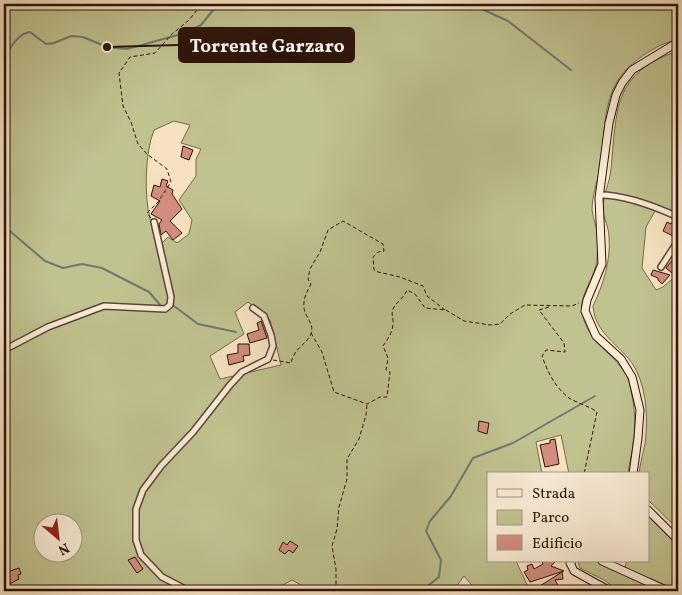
<svg xmlns="http://www.w3.org/2000/svg" width="682" height="595" viewBox="0 0 682 595" font-family="Vollkorn,serif">
<style>
.green{fill:#c0c290;stroke:#766a4d;fill-rule:evenodd}
.lines{fill:none;stroke-linecap:round;stroke-linejoin:round}
.stream{stroke:#707971;stroke-width:2}
.building{fill:#d18d7e;stroke:#2c130a}
.street-casing{stroke:#5e4738;stroke-width:8}
.secondary-casing{stroke:#2c130a;stroke-width:9}
.path{stroke:#2c130a;stroke-width:1;stroke-dasharray:4 2.5;stroke-linecap:butt}
.street{stroke:#f9ecd6;stroke-width:5}
.secondary{stroke:#f9ecd6;stroke-width:7}
.leader{fill:none;stroke:#2c130a;stroke-width:2}
.callout-dot{fill:#2c130a;stroke:#f9ecd6;stroke-width:2}
.callout{fill:#2c130a;stroke:#2c130a;stroke-width:2}
.callout-label{font-size:19px;text-anchor:middle;font-weight:bold;fill:#fff}
</style>
<rect width="100%" height="100%" fill="#f6e2c0"/>
<filter id="stains"><feTurbulence type="fractalNoise" baseFrequency=".004" numOctaves="4"/><feColorMatrix values="0 0 0 0 .2 0 0 0 0 .09 0 0 0 0 .02 0 0 0 .5 -.17"/></filter>
<radialGradient id="worn" r=".72"><stop offset=".6" stop-color="#630" stop-opacity="0"/><stop offset="1" stop-color="#630" stop-opacity=".3"/></radialGradient>
<g class="green">
<path d="M4,4H678V39C671,42 664,43 657,47C603,77 607,106 601,162C599,178 592,194 592,210C593,219 597,227 598,236C599,243 597,251 597,259C596,276 578,297 582,313C589,343 608,349 623,370C628,376 630,384 631,391C635,408 636,427 633,444C632,454 629,464 628,474H569L561,435L536,442L542,474H488V561H516L530,591H477L464,576L453,591H320L313,588L309,591H301V585L292,580L283,585L281,591H4ZM174,121L190,125L181,143L201,149L196,159V176L179,200L192,220L189,234L177,243L168,237L160,245C157,237 152,228 150,219C144,196 145,152 154,130ZM248,302L270,320L281,365L220,379L210,356L244,334L235,312ZM42,522H72V552H42Z"/>
<path d="M678,51V218L655,211L646,227L642,268L656,290L663,287L678,274V529L648,500V474H639C640,464 643,454 645,444C648,421 647,393 637,372C626,347 595,337 593,306C603,285 611,261 609,237C609,228 604,219 603,210C602,196 610,183 611,169C617,110 612,73 678,51Z"/>
<path d="M648,515L678,546V591L652,579L626,570L656,591H619L604,580L580,568L578,561H602L624,569L627,561H648Z"/>
</g>
<g class="lines">
<g class="stream">
<path d="M471,4L508,21L571,70"/>
<path d="M4,58C10,49 18,33 30,32L46,44L54,43L71,36L83,37L107,47L127,49L185,33L201,25L218,4"/>
<path d="M4,226L45,261L63,268L82,264L102,268L149,292L162,307"/>
<path d="M174,306L198,324L236,332"/>
<path d="M421,591L439,577L441,560L426,531L430,521L451,496L473,458L513,443L595,396"/>
</g>
</g>
<g class="building">
<path d="M183,146L193,150L189,160L181,157Z"/>
<path d="M162,179L168,181L166,186L173,190L172,194L182,209L170,221L182,233L173,240L166,231L161,235L159,224L162,220L151,214L160,201L151,196L154,185L160,187Z"/>
<path d="M673,221L678,225V230L675,237L663,231L667,222L671,224Z"/>
<path d="M678,253V268L672,273L666,268Z"/>
<path d="M653,270L670,275L662,284L658,280V278L651,275Z"/>
<path d="M261,321L267,338L250,343L247,334L259,330L257,323Z"/>
<path d="M238,344H249L250,355L243,356L244,361L229,365L227,355L238,353Z"/>
<path d="M479,421L489,423L487,434L478,431Z"/>
<path d="M555,439L559,464L545,467L540,445L550,443V440Z"/>
<path d="M290,541L298,546L293,553L289,550L285,554L279,550L283,542L287,545Z"/>
<path d="M135,557L143,569L137,573L128,560Z"/>
<path d="M542,561H556L551,566L564,571L530,582L524,572L528,570L527,566L532,564L534,569L543,564Z"/>
<path d="M19,568L21,574L18,575L19,579L4,587V573Z"/>
<path d="M562,572L563,579L555,580L560,589L554,591H532Z"/>
</g>
<g class="lines">
<g class="street-casing">
<g id="street">
<path d="M600,195C626,195 654,206 678,217"/>
<path d="M661,267L678,241"/>
<path d="M4,350L48,327L104,306L165,309L170,305L171,297L154,222"/>
<path d="M189,591L162,577L141,555L136,540V509L143,490L161,466L193,432L230,385L242,372L268,359L273,346L271,335L264,316L253,308"/>
</g>
</g>
<g class="secondary-casing">
<g id="secondary">
<path d="M633,474L638,438L640,410L632,377L621,359L596,336L585,311L587,300L602,264L599,198L609,123L616,95L622,83L632,70L678,42"/>
<path d="M648,510L678,540"/>
<path d="M572,561L570,563L574,571L610,591"/>
<path d="M602,561L668,591"/>
</g>
</g>
<g class="path">
<path d="M151,218L147,213L158,202L171,182L167,169L147,154L138,144L131,122L123,106L119,73L130,57L155,53L172,34L189,20L202,4"/>
<path d="M549,307L539,310L564,343L565,352L546,350L542,356C548,373 555,387 569,398C577,403 589,406 597,412L584,474"/>
<path d="M311,333L322,352L334,392L367,404L380,397H387L390,372L386,370L388,358L383,346C388,339 394,330 393,321C393,316 391,314 393,309C396,302 404,298 407,290L415,294L425,308L446,310L464,321L490,325L500,324L510,314L525,305L572,306L579,303"/>
<path d="M273,360L291,363C294,348 305,346 311,334C315,324 304,316 304,307C303,298 307,292 311,284L308,279L310,269L320,252L328,230L343,221L383,244L384,251L378,252L373,257L374,270L378,272L400,277L423,286L427,296L445,310"/>
<path d="M336,591V569L332,546L337,529L339,507L347,479V459L359,439L366,415L367,404"/>
</g>
<use href="#street" class="street"/>
<use href="#secondary" class="secondary"/>
</g>
<path class="leader" d="M107 47L179 45"/>
<circle class="callout-dot" cx="107" cy="47" r="5"/>
<rect class="callout" x="179" y="28" width="175" height="34" rx="5"/>
<g class="callout-label">
<text x="267" y="52">Torrente Garzaro</text>
</g>
<rect width="682" height="595" fill="none" stroke="#f6e2c0" stroke-width="20"/>
<rect x="5" y="5" width="672" height="585" fill="none" stroke="#2c130a" stroke-width="2.5"/>
<rect x="10" y="10" width="662" height="575" fill="none" stroke="#2c130a"/>
<rect x="487" y="472" width="162" height="90" fill="#f9ecd6" stroke="#a79584"/>
<rect x="497" y="489" width="25" height="8" fill="#f9ecd6" stroke="#a79584"/>
<text x="532" y="498" font-size="15" fill="#2c130a">Strada</text>
<rect x="497" y="510" width="25" height="15" fill="#c0c290" stroke="#a79584"/>
<text x="532" y="522" font-size="15" fill="#2c130a">Parco</text>
<rect x="497" y="535" width="25" height="15" fill="#d18d7e" stroke="#a79584"/>
<text x="532" y="548" font-size="15" fill="#2c130a">Edificio</text>
<g transform="translate(58 538) rotate(152)"><circle r="24" fill="#f9ecd6" stroke="#a79584"/>
<path d="M0-4L9 19L0 12L-9 19Z" fill="#8f2418"/>
<text y="-8" font-size="14" font-weight="bold" text-anchor="middle" fill="#2c130a">N</text>
</g>
<rect width="100%" height="100%" filter="url(#stains)"/>
<rect width="100%" height="100%" fill="url(#worn)"/>
</svg>
